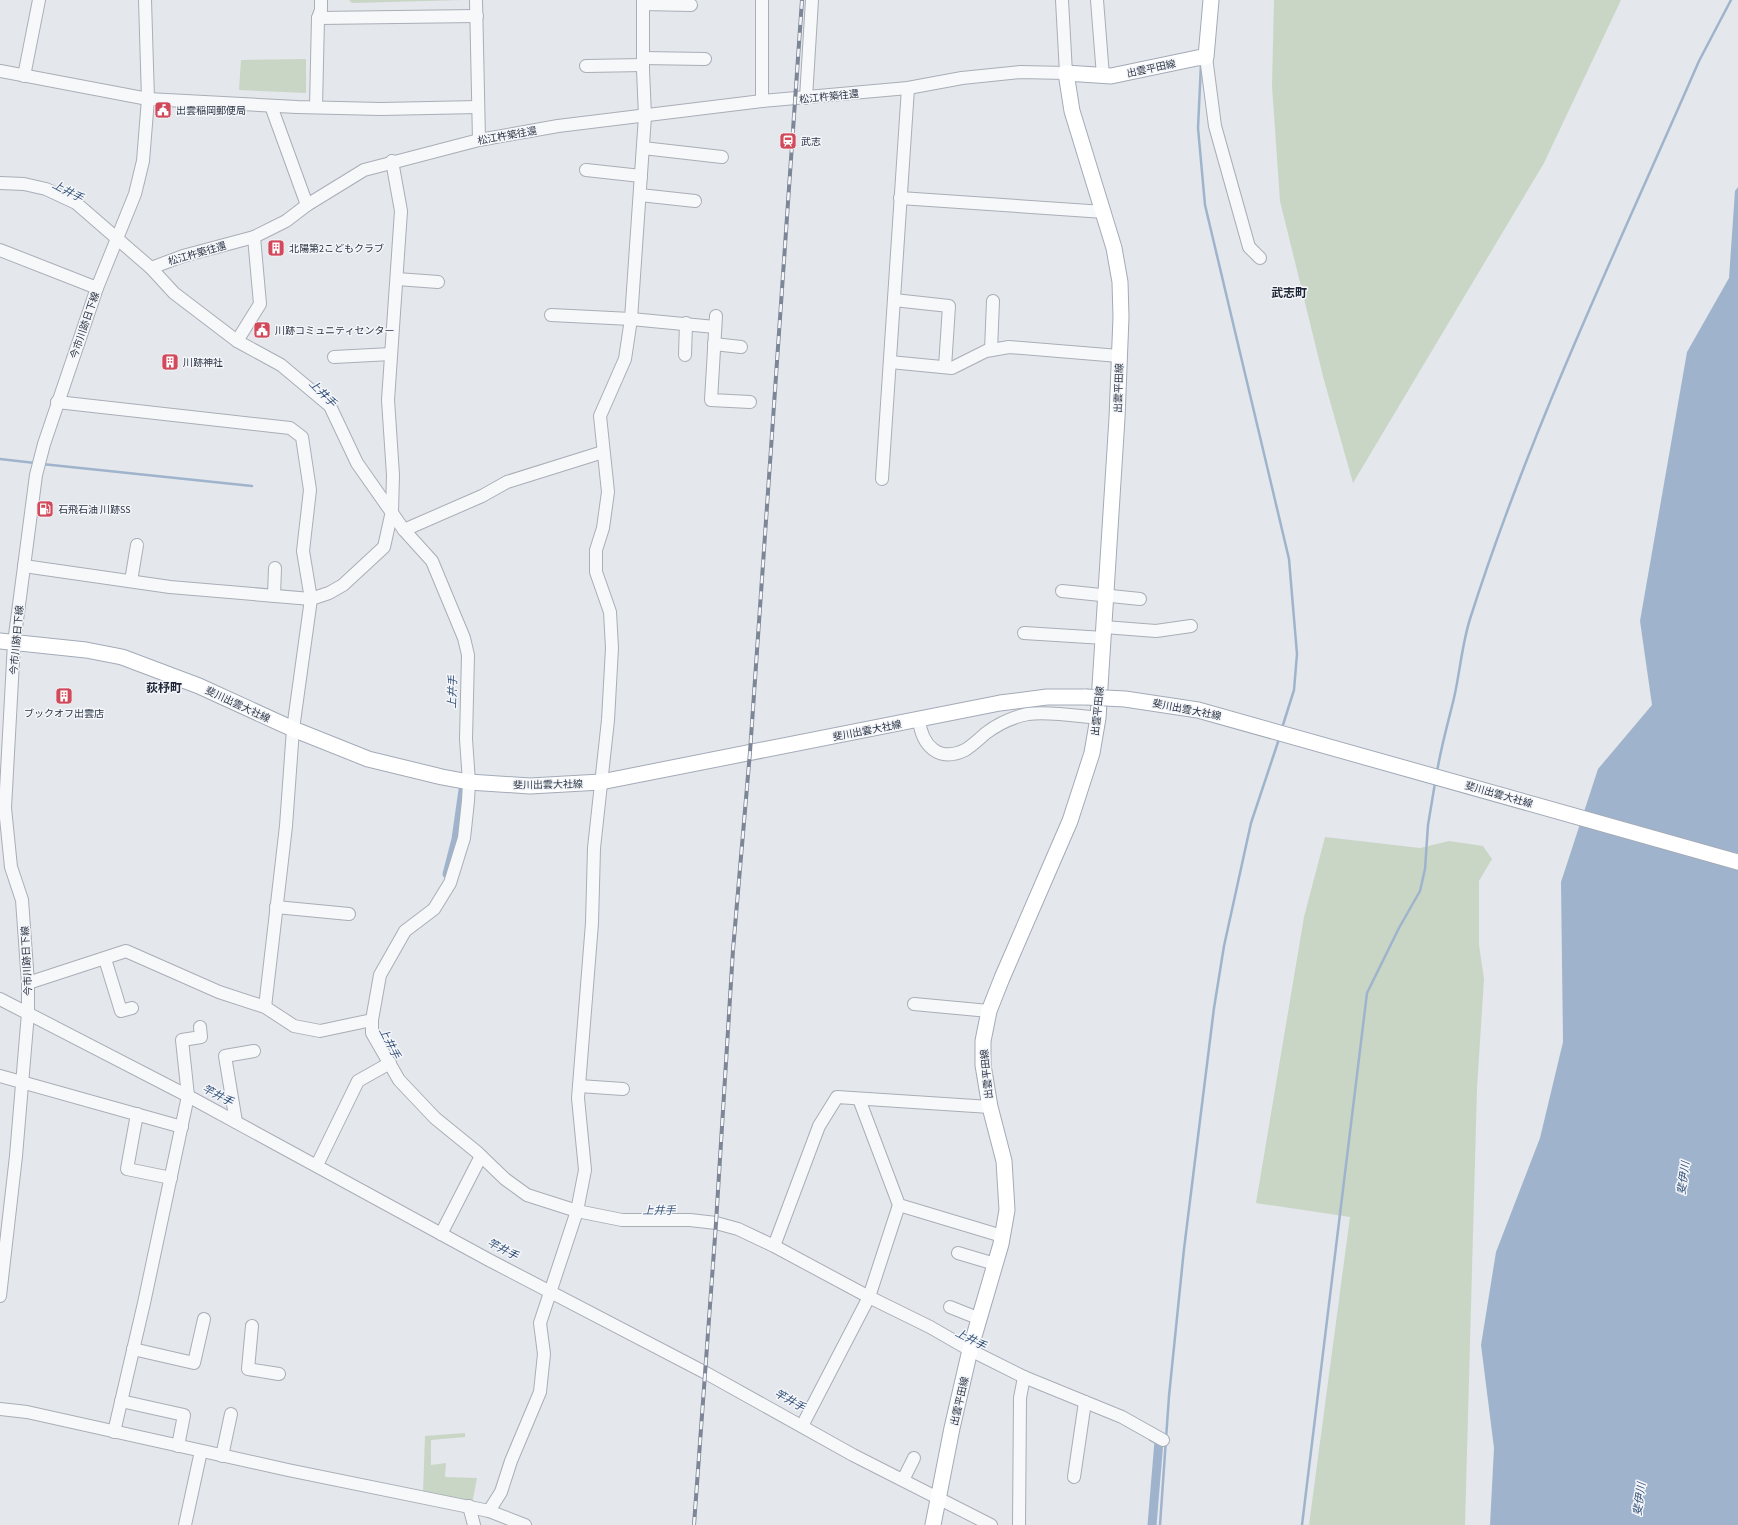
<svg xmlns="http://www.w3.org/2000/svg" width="1738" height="1525" viewBox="0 0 1738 1525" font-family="'Source Sans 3','Noto Sans JP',sans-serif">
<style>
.green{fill:#c9d6c5}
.water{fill:#9fb4cc}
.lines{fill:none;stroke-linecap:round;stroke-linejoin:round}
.stream{stroke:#9fb4cc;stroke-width:2.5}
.canal{stroke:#9fb4cc;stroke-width:9}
.minor-casing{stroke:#a9aeb7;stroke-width:14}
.major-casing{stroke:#a3abb8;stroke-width:17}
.minor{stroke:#f7f8fa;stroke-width:12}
.major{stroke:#fff;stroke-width:15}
.rail-casing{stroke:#7d8696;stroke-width:4}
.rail{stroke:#f4f6f9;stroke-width:2.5;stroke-dasharray:8;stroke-linecap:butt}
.major-bridge-casing{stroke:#a3abb8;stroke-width:17;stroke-linecap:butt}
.major-bridge{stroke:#fff;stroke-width:15}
.labels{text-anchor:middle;stroke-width:3;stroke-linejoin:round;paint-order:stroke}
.street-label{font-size:10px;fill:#2b3445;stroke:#f4f6f9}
.poi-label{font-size:10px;fill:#2b3445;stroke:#f4f6f9;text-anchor:start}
.water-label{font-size:11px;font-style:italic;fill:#34527a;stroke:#f4f6f9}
.quarter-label{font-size:12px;font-weight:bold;fill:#1d2536;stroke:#f4f6f9}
</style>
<rect width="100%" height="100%" fill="#e4e7ec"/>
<g class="green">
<path d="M349,0H463L352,3Z"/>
<path d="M1274,0H1621L1544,163L1353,483L1324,380L1280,201L1272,86Z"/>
<path d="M306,59V93L239,90L241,60Z"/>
<path d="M1325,837L1420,848L1449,841L1483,846L1492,859L1479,881V945L1484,979L1477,1088L1465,1525H1309L1350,1217L1256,1203L1304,917Z"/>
<path d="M465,1433V1437L431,1440V1465L446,1463L445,1477L477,1478L472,1504L423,1493L425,1436Z"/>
</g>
<path class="water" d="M1738,187V1525H1490L1494,1448L1481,1345L1496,1252L1540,1138L1563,1042L1561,882L1598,769L1652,705L1640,621L1687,352L1729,278L1735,191Z"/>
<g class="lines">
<g class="stream">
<path d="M1201,64L1198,128L1205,205L1289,559L1297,654L1294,690L1282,728"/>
<path d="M0,459L35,463"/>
<path d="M42,464L252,486"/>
<path d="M1437,772C1441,747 1448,723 1454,698C1460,672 1462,644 1470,619C1531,427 1619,245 1699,61L1731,0"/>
<path d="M1160,1525L1169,1396L1184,1249L1214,1008L1224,946L1251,823L1279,739"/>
<path d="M1302,1525L1367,993L1399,928L1420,891L1425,869L1428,825L1435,783"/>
</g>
<g class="canal">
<path d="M447,874L456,839L463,790"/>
<path d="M1152,1525L1159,1441L1152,1437"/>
</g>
<g class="minor-casing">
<g id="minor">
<path d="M476,0L479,140"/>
<path d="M762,0V101"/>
<path d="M1097,0L1103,76"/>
<path d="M643,4L691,5"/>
<path d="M318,18L477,16"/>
<path d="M1206,57L1215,126L1249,247L1260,258"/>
<path d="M643,58L705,59"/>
<path d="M586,66L643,65"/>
<path d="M0,71L148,99L297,107L381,109L478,107"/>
<path d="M24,76L39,0"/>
<path d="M806,98L812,0"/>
<path d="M271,106L307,205"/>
<path d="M316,107L318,18L321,10V0"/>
<path d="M643,148L722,157"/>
<path d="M586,170L641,176"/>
<path d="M0,183L24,184L46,189L76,203L151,268L174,293L237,341L281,365L330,406L357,463L404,530L432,561L464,638L468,655L466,739L469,782L468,801L464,838L450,883L434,909L405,931L380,975L372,1020V1033L399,1080L435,1118L478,1153L505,1179L527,1195L577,1211L622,1220H690L716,1223L738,1229L774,1246L869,1297L930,1327L970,1350L1024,1377L1122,1417L1163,1440"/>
<path d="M640,195L695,201"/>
<path d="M900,198L1104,212"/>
<path d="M0,250L97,288"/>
<path d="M151,268L183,256L254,237L286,221L307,205L364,170L479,140L558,126L762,101L908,88L962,78L1020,72L1066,73L1062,0"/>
<path d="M397,279L438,282"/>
<path d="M894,300L949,306L945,367"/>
<path d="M551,315L631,319L715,327"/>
<path d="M716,316L711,400L750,402"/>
<path d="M237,341L260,304L254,237"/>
<path d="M714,344L741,347"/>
<path d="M991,350L993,301"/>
<path d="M685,355L686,323"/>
<path d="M334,357L391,354"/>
<path d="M890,362L952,368L986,351L1009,347L1119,356"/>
<path d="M57,402L290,428L302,437L310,490L303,551L311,599L293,729L286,826L265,1007"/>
<path d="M882,479L908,88"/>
<path d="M404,530L482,496L507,482L603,452"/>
<path d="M24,566L170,587L311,599L329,593L343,585L384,547L392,511L393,475L388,400L401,211L392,161"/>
<path d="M131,581L137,545"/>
<path d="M1062,591L1140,599"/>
<path d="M274,596L275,568"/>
<path d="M1104,627L1156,631L1191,626"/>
<path d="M1024,633L1104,638"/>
<path d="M919,720C922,745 938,763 965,750C972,746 979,739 986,733C998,724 1013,717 1028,714C1048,711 1077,716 1098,718"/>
<path d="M276,907L349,914"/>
<path d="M105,959L121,1011L132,1008"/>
<path d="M28,983L126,951L219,992L265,1007L294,1026L320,1031L372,1020"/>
<path d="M0,999L188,1096L489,1260L706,1373L853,1455L991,1525"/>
<path d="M914,1004L989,1011"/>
<path d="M0,1076L182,1127"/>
<path d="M579,1086L623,1089"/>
<path d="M859,1099L899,1205L1002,1236"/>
<path d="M137,1114L127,1169L171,1178"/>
<path d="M236,1122L225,1056L254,1051"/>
<path d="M317,1165L358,1081L390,1063"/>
<path d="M441,1234L481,1156"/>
<path d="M774,1246L819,1126L837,1097L990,1107"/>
<path d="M958,1253L995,1264"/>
<path d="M0,1296L16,1156L28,1013V983L22,900L11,867L5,808L14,643L36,475L44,444L97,288L135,194L143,161L148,99L145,0"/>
<path d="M950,1307L980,1319"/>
<path d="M252,1326L248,1369L279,1374"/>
<path d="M133,1349L194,1363L204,1319"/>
<path d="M121,1401L184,1415L178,1446"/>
<path d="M0,1409L27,1412L288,1470L489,1511L525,1525"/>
<path d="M802,1426L869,1297L899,1205"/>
<path d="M114,1432L144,1303L188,1096L182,1040L201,1037L200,1027"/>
<path d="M222,1456L231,1414"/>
<path d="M1074,1477L1085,1402"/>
<path d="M903,1480L914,1458"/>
<path d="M469,1506L474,1525"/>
<path d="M489,1511L501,1492L511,1461L540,1392L544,1354L540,1323L577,1211L585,1170L578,1098L592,923L594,848L608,720L612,648L610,612L596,572V550L603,528L608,492L600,416L625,359L631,319L645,116L643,70V0"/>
<path d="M185,1525L201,1451"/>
<path d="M1019,1525L1020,1398L1024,1377"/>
</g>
</g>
<g class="major-casing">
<g id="major">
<path d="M0,641L86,650L122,657L199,686L293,729L368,759L442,777L469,782L530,786L601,782L1000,703L1047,697H1086"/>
<path d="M933,1525L952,1428L970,1350L1001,1244L1007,1210L1004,1161L990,1107L983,1065V1041L989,1011L1002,978L1070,821L1092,753L1098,718L1117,418L1121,317L1120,282L1114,248L1072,111L1066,73L1111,76L1197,58L1206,57L1211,0"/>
</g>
</g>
<use href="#minor" class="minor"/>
<use href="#major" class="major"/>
<g class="rail-casing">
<path id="rail" d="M694,1525L716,1223L733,950L750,752L802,0"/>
</g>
<use href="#rail" class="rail"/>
<g class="major-bridge-casing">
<path id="major-bridge" d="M1086,697L1125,699L1198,710L1738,862"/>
</g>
<use href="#major-bridge" class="major-bridge"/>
</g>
<defs>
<g id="civic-square" transform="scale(0.9)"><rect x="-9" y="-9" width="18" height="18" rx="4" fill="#d1495b" stroke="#f4f6f9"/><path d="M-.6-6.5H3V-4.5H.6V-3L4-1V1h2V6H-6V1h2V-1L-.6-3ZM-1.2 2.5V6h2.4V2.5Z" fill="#fff"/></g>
<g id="station-square" transform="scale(0.9)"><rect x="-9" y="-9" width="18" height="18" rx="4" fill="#d1495b" stroke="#f4f6f9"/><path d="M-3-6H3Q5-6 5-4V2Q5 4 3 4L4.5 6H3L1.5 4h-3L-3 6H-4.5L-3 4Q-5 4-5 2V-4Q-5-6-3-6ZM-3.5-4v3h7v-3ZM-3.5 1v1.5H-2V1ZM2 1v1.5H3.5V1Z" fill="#fff"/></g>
<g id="building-square" transform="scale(0.9)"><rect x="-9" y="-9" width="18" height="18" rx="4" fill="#d1495b" stroke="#f4f6f9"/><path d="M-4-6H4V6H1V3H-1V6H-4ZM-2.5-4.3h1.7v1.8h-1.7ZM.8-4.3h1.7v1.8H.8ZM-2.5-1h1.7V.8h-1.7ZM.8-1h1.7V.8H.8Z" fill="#fff"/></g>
<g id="fuel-square" transform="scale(0.9)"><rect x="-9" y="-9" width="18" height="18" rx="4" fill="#d1495b" stroke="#f4f6f9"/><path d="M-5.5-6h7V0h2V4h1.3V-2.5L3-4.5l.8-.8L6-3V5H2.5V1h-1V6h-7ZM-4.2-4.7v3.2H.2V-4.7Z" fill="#fff"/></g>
</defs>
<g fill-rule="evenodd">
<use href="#civic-square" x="163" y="110"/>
<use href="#station-square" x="788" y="141"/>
<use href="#building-square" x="276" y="248"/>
<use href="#civic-square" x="262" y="330"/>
<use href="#building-square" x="170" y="362"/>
<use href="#fuel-square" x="45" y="509"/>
<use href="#building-square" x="64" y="696"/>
</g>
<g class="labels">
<g class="street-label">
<text transform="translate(1151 68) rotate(-12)" y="4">出雲平田線</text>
<text transform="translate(829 96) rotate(-6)" y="4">松江杵築往還</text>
<text transform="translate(507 135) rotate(-10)" y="4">松江杵築往還</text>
<text transform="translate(197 253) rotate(-16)" y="4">松江杵築往還</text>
<text transform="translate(84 325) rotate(-71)" y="4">今市川跡日下線</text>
<text transform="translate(1118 388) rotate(-88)" y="4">出雲平田線</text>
<text transform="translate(16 640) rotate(-85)" y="4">今市川跡日下線</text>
<text transform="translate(238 704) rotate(25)" y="4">斐川出雲大社線</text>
<text transform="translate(1187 709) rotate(11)" y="4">斐川出雲大社線</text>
<text transform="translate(1097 711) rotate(-84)" y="4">出雲平田線</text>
<text transform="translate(867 730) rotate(-11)" y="4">斐川出雲大社線</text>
<text transform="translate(548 784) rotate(-1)" y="4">斐川出雲大社線</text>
<text transform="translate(1499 794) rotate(16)" y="4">斐川出雲大社線</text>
<text transform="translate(26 961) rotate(-93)" y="4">今市川跡日下線</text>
<text transform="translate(986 1074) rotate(-96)" y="4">出雲平田線</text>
<text transform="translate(959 1401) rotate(-77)" y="4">出雲平田線</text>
</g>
<g class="poi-label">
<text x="176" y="114">出雲稲岡郵便局</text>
<text x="801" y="145">武志</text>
<text x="289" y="252">北陽第2こどもクラブ</text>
<text x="275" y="334">川跡コミュニティセンター</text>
<text x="183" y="366">川跡神社</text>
<text x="58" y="513">石飛石油 川跡SS</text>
<text x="64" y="717" text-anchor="middle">ブックオフ出雲店</text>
</g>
<g class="water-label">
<text transform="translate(68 191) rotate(28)" y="4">上井手</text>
<text transform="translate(323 393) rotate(45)" y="4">上井手</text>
<text transform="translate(452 692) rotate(-88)" y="4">上井手</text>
<text transform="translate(390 1043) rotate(63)" y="4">上井手</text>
<text transform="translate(218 1095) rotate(27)" y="4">竿井手</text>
<text transform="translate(1683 1178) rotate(-82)" y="4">斐伊川</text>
<text x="659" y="1214">上井手</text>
<text transform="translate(503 1249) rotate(27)" y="4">竿井手</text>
<text transform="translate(971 1339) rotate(27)" y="4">上井手</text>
<text transform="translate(790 1400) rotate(29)" y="4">竿井手</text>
<text transform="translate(1639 1499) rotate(-82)" y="4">斐伊川</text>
</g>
<g class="quarter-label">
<text x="1289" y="297">武志町</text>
<text x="164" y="692">荻杼町</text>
</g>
</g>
</svg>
